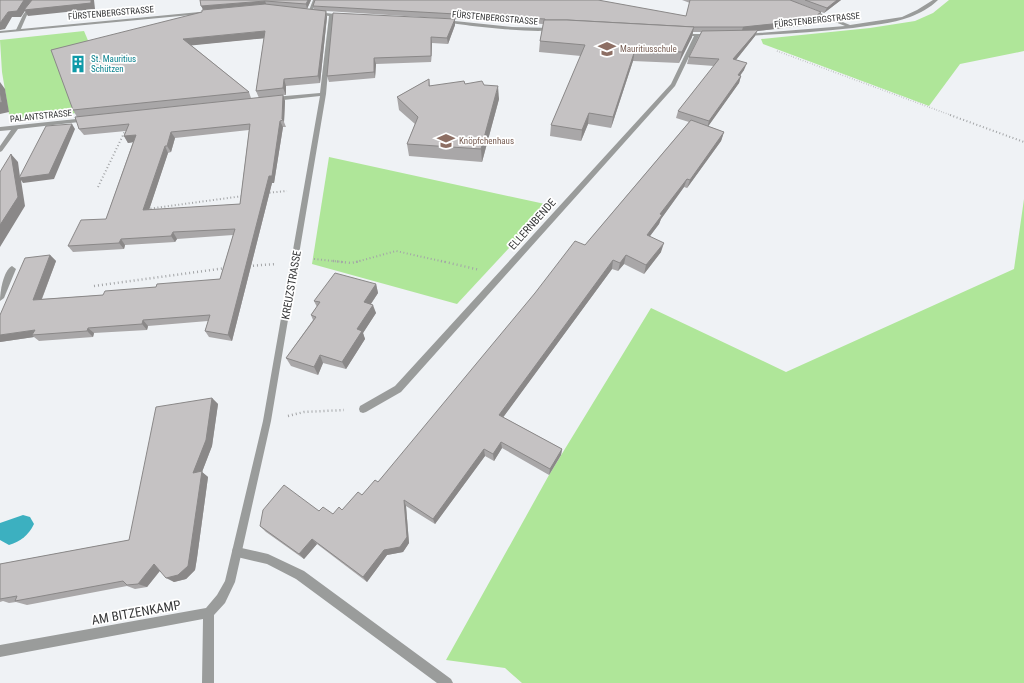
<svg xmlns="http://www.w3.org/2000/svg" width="1024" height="683" viewBox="0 0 1024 683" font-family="'Roboto Condensed',sans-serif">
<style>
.green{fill:#afe699}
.water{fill:#3cb0c0}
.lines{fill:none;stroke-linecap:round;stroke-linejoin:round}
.path-far2{stroke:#a3a5a7;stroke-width:1.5;stroke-dasharray:0.5 2;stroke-linecap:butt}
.path-far1{stroke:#a3a5a7;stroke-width:2;stroke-dasharray:1 2.5;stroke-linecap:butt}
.path{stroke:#a3a5a7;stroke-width:2.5;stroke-dasharray:1 3;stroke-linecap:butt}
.service{fill:#9a9c9b;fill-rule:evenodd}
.minor{fill:#9a9c9b;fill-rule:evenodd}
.wall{fill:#a9a7a8;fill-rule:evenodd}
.shaded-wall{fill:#8a8888}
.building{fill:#c5c2c3;stroke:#8a8888;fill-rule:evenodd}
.labels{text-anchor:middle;stroke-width:3.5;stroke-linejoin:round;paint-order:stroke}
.far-street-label{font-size:9px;fill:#373839;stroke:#fff}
.far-education-label{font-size:9px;fill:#785e54;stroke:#fff;text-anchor:start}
.far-culture-label{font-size:9px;fill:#0d838f;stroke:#fff;text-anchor:start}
.street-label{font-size:11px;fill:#373839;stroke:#fff}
.near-street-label{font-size:13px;fill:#373839;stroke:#fff}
</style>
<rect width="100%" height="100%" fill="#eff2f5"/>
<g class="green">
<path d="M949,0H1024V51L960,64L929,106L763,44L761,39L870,28L915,21L933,13Z"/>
<path d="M84,31L111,95L106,110L10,120L2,72L0,40Z"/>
<path d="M329,157L545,204L549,205L457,304L312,264Z"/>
<path d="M1024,199V683H522L505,668L446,660L549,475L651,308L786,372L1014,269Z"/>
</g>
<path class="water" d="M23,515L30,517L34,524C28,536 21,541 9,545L0,540V523Z"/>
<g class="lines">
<path class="path-far2" d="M777,51L953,116"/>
<g class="path-far1">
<path d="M950,115L1024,142"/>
<path d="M98,187L126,129"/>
<path d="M266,193L287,191"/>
<path d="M147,209L243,196"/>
<path d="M314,259L343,262"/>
<path d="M356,262L396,251L445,262"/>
</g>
<g class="path">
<path d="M333,261L351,263L361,261"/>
<path d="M441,261L480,270"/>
<path d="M249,266L276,264"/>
<path d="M94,286L226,268"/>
<path d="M288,416L304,412L344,410"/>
</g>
<g class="service">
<path d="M34,0H38L27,15L20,31H16V30L23,15Z"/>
<path d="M12,266L16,269L4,298L0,301C0,292 3,271 12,266Z"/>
<path d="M237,547L268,554L304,571L451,679L453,683H437L296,579L267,564L233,556L232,552L233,548Z"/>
</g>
<g class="minor">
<path d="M313,0H317L312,12L308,13Z"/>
<path d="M933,0H938C930,8 920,13 910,17C892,24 871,25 853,28C817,32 782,34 746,36L744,35L746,34L845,26L808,11V10L810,9L850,25L902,17L917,10Z"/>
<path d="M210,11L212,12V13L0,33V31Z"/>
<path d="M317,12L344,15L346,16L344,17L333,16L326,94L271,421L235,582L225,603L214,615V683H202L203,619L0,657V645L206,608L217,595L225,581L263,421L320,96L274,101L271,99L274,97L320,93L329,16L315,14V12Z"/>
<path d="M445,20L512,27L553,28L555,29C544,35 461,25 443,22V21Z"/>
<path d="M680,34H711L713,35L711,36H699L675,86L401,392L366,412L363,413L360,412L359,409L360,406L395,386L671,84L694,36H682L680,35Z"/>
<path d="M86,118L88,119V121L18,129L2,151L0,152V146L11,130L0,131V127Z"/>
</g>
</g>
<g class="wall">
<path d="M200,0H311L307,9H314L313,6L686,16L690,3L682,0H841L824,13L798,3L819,17L809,25L757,31L755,36L736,60L744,70L740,76H741L739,83L708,126L724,132L721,141L687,188L684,187L661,219L659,224L650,236L661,252L644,274L624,264L618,271L612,269L503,417L562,449L561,455L549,475L502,448L494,461L485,456L435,524L406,506L409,543L403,552L387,555L367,582L317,544L304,559L266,532L260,526L319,511L333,514L342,510L378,482L585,245L689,122L676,118L678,111L714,66L687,64L689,57L701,32H693L692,37L679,63L633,61L611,128L588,124L581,141L550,136L551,125L581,56L539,52L540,41L543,24L455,19V25L448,44L432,43L431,62L376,64L375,78L329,82L327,76L452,19L326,11L327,17L320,83L286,86V95H283L285,101L284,122L286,127H283L274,183H272L232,341L209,337L205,331L208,321L148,326L147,330L94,333L93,337L39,341L34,337L0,342V315L50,255L56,261L42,299L103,295L156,287L220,279L233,235L177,239L175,242L125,245L124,249L73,252L68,246L106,219L133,142L128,143L124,136L126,131L84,135L79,129L77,117L73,110L202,12L203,10ZM264,38L256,91L259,98H251L249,92L191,45ZM249,130L240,204L149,210L168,153L171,152L175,138Z"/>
<path d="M429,79L430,86L465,84L484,85L499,99L482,162L409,156L407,144L415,124L399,110L397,97Z"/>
<path d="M376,284L378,293L371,304L376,313L363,333L365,339L346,369L323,363L318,375L291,366L286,358L313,320L311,315L317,307L314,301Z"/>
<path d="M212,398L218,404L212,446L202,472L208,477L197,558L195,570L186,579L174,582L160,571L147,587L135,589L127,586L27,605L16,602L9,603L3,601L0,602V564L129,540Z"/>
</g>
<g class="shaded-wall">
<path d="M24,0H94L95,9L28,16L25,11L21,17H12L5,29L0,30V23L8,12Z"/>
<path d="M308,0H311L307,9L306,4Z"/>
<path d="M837,0H841L824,13L827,8Z"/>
<path d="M265,1L267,6L204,11L201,6Z"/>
<path d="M326,11L327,17L320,83L318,76Z"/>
<path d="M821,12L819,17L809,25L757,31L755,36L731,66L743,27Z"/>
<path d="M455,19V25L448,44L447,38Z"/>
<path d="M694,27L692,37L679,63L682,52Z"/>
<path d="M265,31L267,38L186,46L183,39Z"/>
<path d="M431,37L432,43L431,62Z"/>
<path d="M635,50L633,61L611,128L613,117Z"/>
<path d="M374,58L376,64L375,78L374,72Z"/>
<path d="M747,63L744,70L735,82L738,75Z"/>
<path d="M741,76L739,83L707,128L709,121Z"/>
<path d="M284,79L286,86V95L283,88Z"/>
<path d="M0,82L5,89L9,112L0,114Z"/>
<path d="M498,86L499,99L482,162L481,149Z"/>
<path d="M283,95L285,101L284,122L283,120L282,119Z"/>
<path d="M589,113L588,124L581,141L582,130Z"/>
<path d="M280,121L283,127L274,183H272L232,341L228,335Z"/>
<path d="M72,124L75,129L54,179L23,183L21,180L25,206L0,247V225L11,154L18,162L20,177Z"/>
<path d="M171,132L175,138L171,152L167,146Z"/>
<path d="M724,132L721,141L687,188L690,180Z"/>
<path d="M136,135L140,141L128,143L124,136Z"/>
<path d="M165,146L168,153L147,216L143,210Z"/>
<path d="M687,179L684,187L661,219L659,224L644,244L647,235L660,214Z"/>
<path d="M173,232L177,239L175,242L171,236Z"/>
<path d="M121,239L125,245L124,249L119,243Z"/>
<path d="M664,243L661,252L644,274L646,265Z"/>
<path d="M50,255L56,261L39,306L33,300Z"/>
<path d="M626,255L624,264L618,271L620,263Z"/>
<path d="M613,260L612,269L499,423V415Z"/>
<path d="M376,284L378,293L366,311L364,302Z"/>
<path d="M373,305L376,313L363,333L365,339L346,369L342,362L357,329Z"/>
<path d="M143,320L148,326L147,330L142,324Z"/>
<path d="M88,328L94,333L93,337L87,331Z"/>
<path d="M35,330L32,335L34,337L0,342V335Z"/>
<path d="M320,355L323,363L318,375L314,367Z"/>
<path d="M212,398L218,404L212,446L202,472L208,477L197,558L195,570L186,579L174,582L166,578Z"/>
<path d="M501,442L502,448L494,461L493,454Z"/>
<path d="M484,449L485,456L435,524L433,519Z"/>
<path d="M562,449L561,455L549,475L550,469Z"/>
<path d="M404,500L406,506L409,543L403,552L387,555L367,582L363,577Z"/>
<path d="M312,539L317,544L304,559L299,554Z"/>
<path d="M154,564L162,568L147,587L138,584Z"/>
</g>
<g class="building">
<path d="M0,0H24L17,11L8,12L0,23Z"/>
<path d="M32,0H91V3L24,10Z"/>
<path d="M200,0H308L306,4L265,1L201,6Z"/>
<path d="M315,0H598L686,16L690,0H790L821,12L811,20L743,27H694L567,20H545V19L313,6Z"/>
<path d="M805,0H837L827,8Z"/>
<path d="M265,4L326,11L318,76L284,79L283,88L256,91L265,31L183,39L249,92L73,110L51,50L202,12V10Z"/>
<path d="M333,13L455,19L447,38L431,37V56L374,58V72L327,76Z"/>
<path d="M544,20H567L694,27L682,52L635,50L613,117L589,113L582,130L551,125L585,45L540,41Z"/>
<path d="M758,30L733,59L747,63L738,75L741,76L709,121L678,111L719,59L689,57L702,31Z"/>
<path d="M429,79V86L464,81L465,84L482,81L484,85L498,86L481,149L407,144L418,117L397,97Z"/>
<path d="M0,91L2,102L0,103Z"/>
<path d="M283,95L282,119L283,120L280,121L272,176H269L228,335L205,331L210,315L143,320L142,324L88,328L87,331L32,335L35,330L0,335V315L25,258L50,255L33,300L103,295L105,291L156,287L157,284L220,279L235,229L173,232L171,236L121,239L119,243L68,246L81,220L106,219L136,135L124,136L129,124L79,129L75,117ZM250,124L240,204L143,210L165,146H167L171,132Z"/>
<path d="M691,120L724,132L690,180L687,179L660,214L662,215L647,235L664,243L646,265L626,255L620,263L613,260L499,415L562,449L550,469L501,442L493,454L484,449L433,519L404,500L407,537L400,547L384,550L363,577L312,539L299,554L260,526L263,510L284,485L319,511L323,507L333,514L339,507L342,510L358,492L362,495L375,480L378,482L535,293L575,241L585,245Z"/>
<path d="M72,124L49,174L19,178L46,126Z"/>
<path d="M11,154L18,197L0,225V172Z"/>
<path d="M335,273L376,284L364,302L373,305L357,329L362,331L342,362L320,355L314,367L286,358L316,317L311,315L320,302L314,301Z"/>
<path d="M212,398L206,440L193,473L202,471L190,553L188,566L178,575L166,578L154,564L138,584L127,585L123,581L15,601L17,596L0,599V564L129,540L156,407Z"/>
</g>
<defs>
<g id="school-bare" transform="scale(1.38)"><path d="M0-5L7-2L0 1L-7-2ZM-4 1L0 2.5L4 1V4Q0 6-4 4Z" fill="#8d6e63" stroke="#fff" stroke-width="2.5" paint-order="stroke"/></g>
<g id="building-bare" transform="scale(1.38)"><path d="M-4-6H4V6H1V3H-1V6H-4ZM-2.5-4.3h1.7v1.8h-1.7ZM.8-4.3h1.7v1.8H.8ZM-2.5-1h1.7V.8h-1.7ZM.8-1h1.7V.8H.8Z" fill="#0f9aa8" stroke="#fff" stroke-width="2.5" paint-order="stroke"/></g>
</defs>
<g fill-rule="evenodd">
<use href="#school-bare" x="607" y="49"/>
<use href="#building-bare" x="78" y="64"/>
<use href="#school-bare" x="446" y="141"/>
</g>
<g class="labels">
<g class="far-street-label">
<text transform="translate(111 13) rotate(-5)" y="3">FÜRSTENBERGSTRASSE</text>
<text transform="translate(495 18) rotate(5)" y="3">FÜRSTENBERGSTRASSE</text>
<text transform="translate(817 20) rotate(-6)" y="3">FÜRSTENBERGSTRASSE</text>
<text transform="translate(41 116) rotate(-6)" y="3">PALANTSTRASSE</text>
</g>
<g class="far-education-label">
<text x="620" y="52">Mauritiusschule</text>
<text x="459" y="144">Knöpfchenhaus</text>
</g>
<g class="far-culture-label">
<text x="91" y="62">St. Mauritius<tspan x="91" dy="10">Schützen</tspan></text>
</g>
<g class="street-label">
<text transform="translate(532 224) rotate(-48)" y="4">ELLERNBENDE</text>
<text transform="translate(291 285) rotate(-80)" y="4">KREUZSTRASSE</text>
</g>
<g class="near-street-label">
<text transform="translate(136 612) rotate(-10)" y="5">AM BITZENKAMP</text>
</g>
</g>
</svg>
